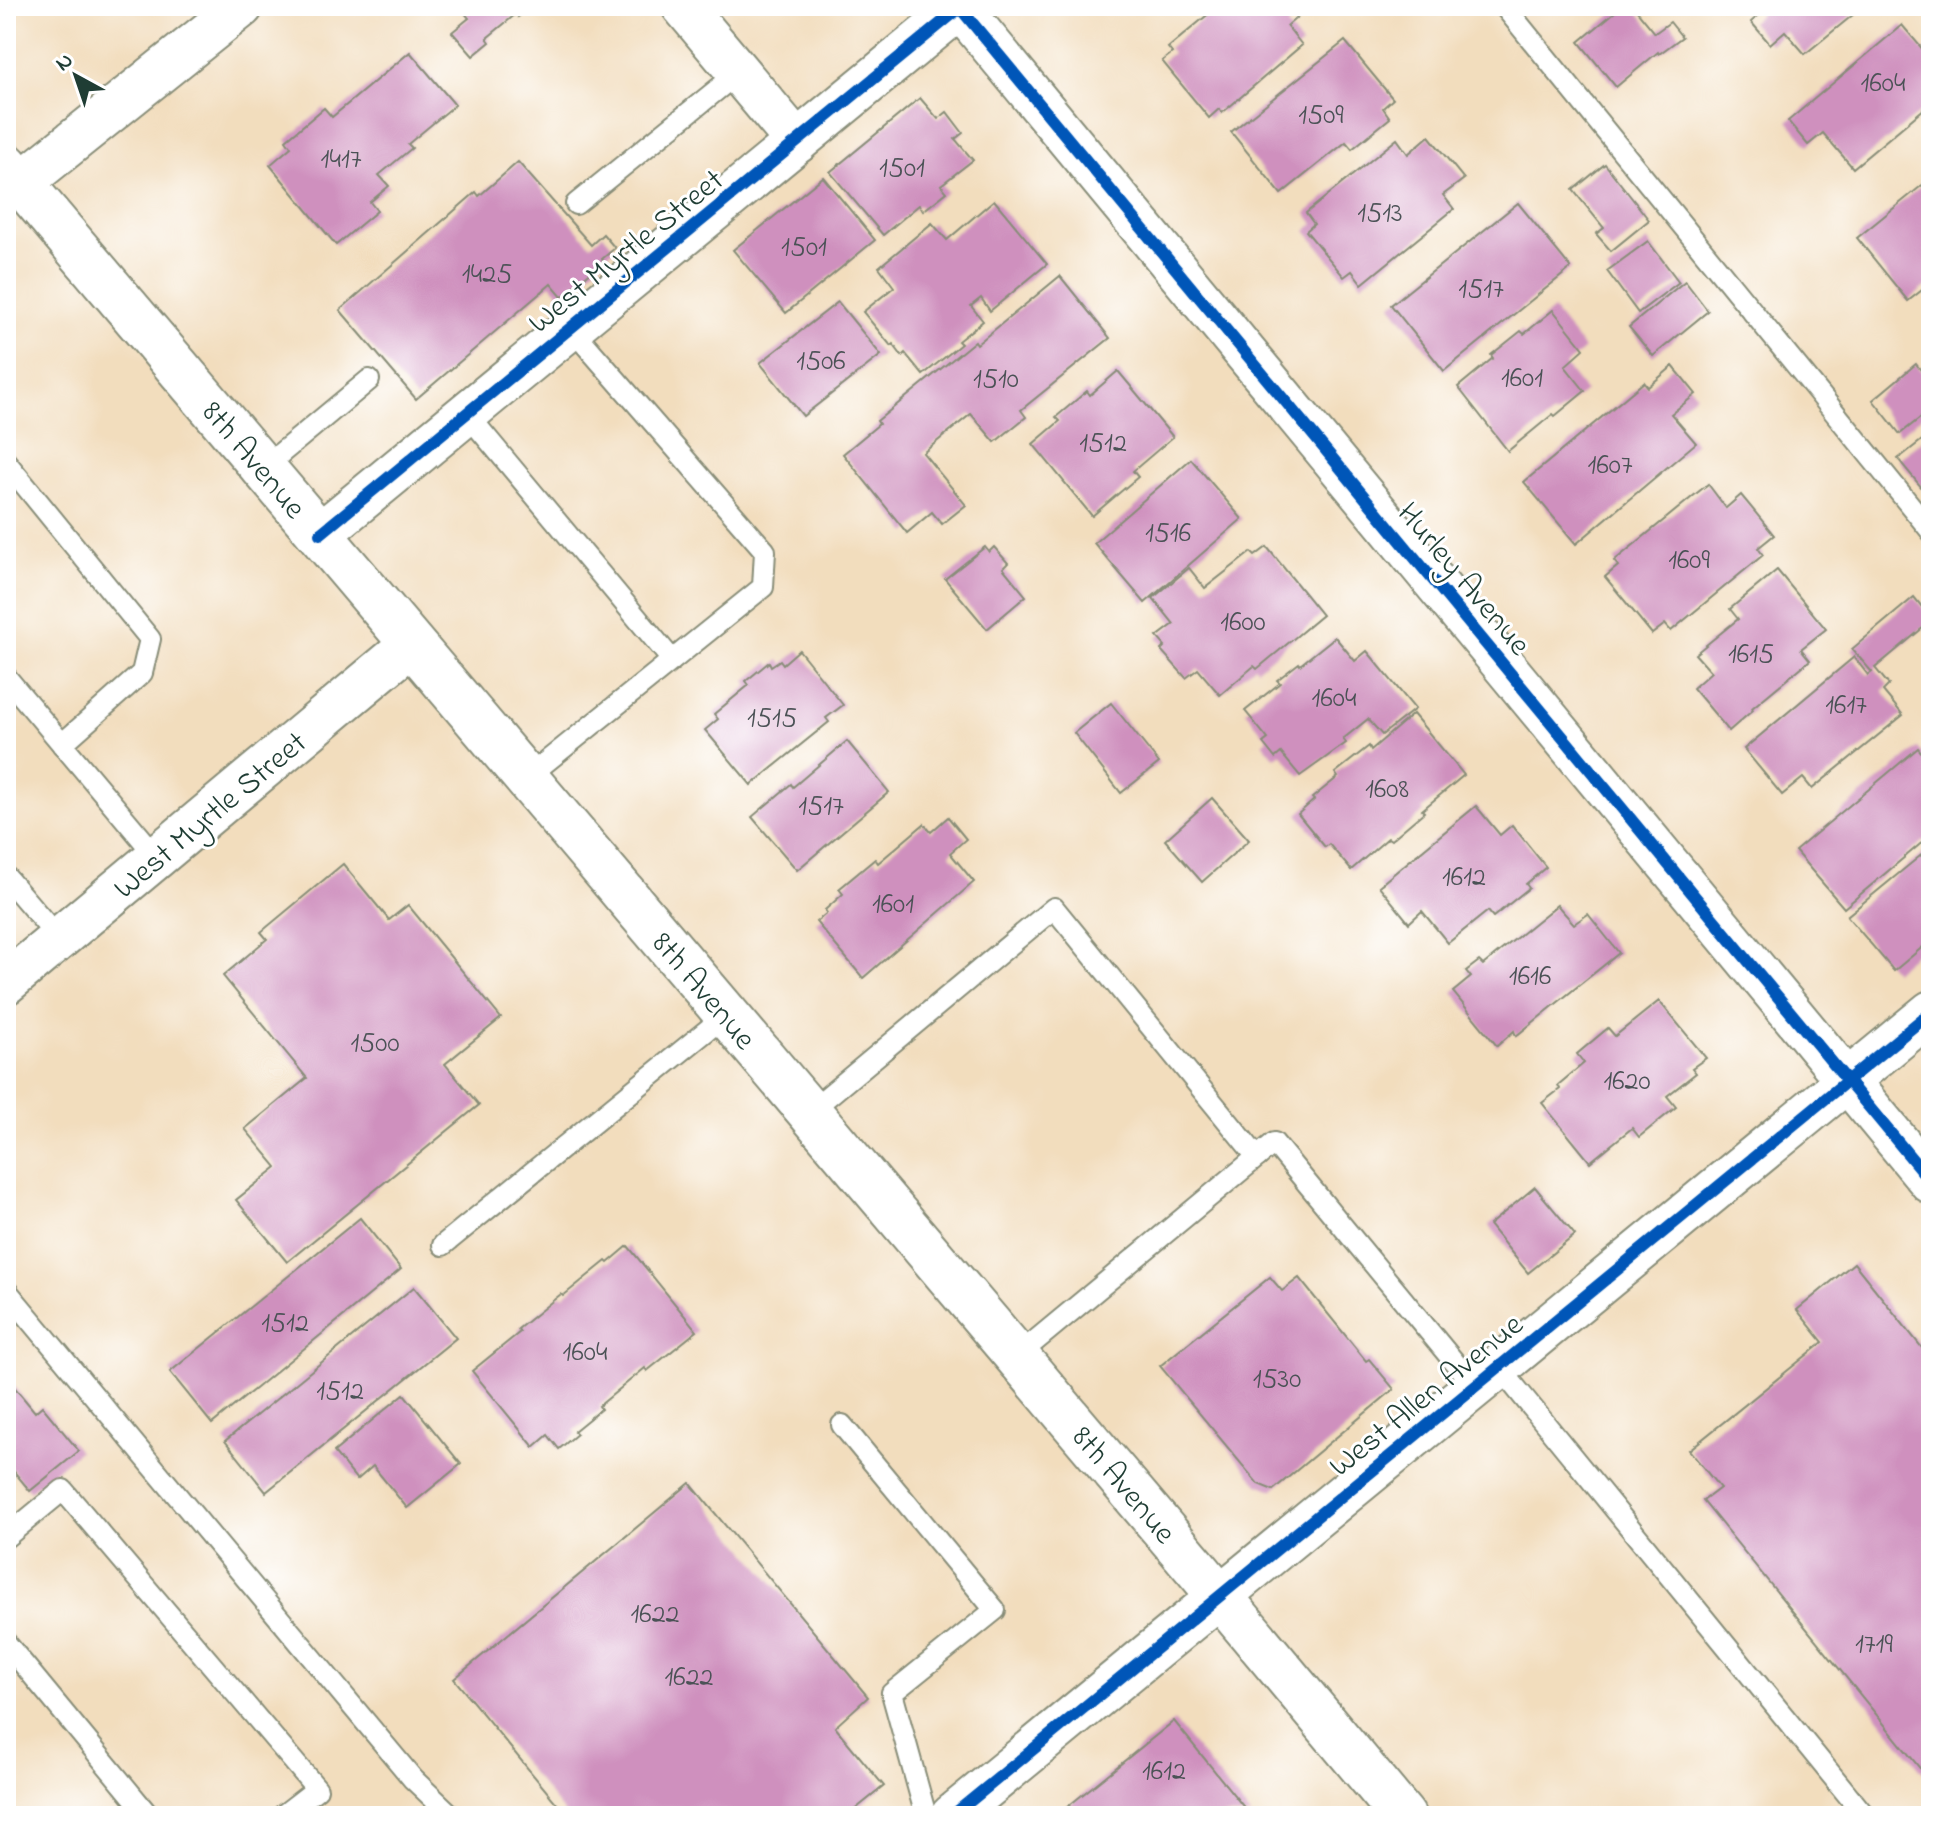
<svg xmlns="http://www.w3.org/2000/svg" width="1937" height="1822" viewBox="0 0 1937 1822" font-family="'Indie Flower',sans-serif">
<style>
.building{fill:#cf90be}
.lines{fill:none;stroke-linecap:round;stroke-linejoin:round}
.lane-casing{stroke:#888d78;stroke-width:24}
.street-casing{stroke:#888d78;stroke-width:46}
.secondary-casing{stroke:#888d78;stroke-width:48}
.lane{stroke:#fff;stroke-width:20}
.street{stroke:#fff;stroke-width:42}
.secondary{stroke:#fff;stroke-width:44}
.cycleway-casing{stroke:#fff;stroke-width:17}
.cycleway{stroke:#0057b8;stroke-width:12}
.labels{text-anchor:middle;stroke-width:6;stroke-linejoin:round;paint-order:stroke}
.number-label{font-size:28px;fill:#4b5256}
.street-label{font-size:32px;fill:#1f3d34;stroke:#fff}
</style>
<rect width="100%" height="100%" fill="#fff"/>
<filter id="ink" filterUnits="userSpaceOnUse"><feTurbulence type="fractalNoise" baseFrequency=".0125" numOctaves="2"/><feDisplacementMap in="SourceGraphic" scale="16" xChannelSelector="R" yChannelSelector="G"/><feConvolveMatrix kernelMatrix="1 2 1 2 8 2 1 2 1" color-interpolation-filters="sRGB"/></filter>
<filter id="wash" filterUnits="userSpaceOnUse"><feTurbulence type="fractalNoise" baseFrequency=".006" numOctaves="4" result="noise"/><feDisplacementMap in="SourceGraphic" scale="32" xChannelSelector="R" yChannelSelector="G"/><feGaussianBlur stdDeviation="1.8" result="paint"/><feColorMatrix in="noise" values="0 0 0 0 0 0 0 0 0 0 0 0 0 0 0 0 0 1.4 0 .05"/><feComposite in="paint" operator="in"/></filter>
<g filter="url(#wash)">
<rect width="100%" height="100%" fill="#f2ddbd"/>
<g id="blocks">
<g class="building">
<path d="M459,6H532L518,17L516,14L487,38L490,42L473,56L452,32L469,18Z"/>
<path d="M1218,6H1310L1287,26L1302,45L1222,113L1219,109L1209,118L1162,61L1172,53L1168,48Z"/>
<path d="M1622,6H1633L1655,33L1670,22L1682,37L1659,54L1658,52L1616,87L1579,42Z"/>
<path d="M1766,6H1855L1859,10L1805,54L1785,31L1770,44L1751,22L1768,7Z"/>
<path d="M1902,25L1931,59V103L1853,168L1823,133L1808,145L1788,121Z"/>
<path d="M1345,41L1393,99L1383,108L1390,118L1352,149L1346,142L1281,194L1231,132Z"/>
<path d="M410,52L455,105L408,144L412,148L379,175L389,186L370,202L377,211L336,245L270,165L291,147L286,140L324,108L332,117Z"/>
<path d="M920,98L938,119L947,112L963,133L955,139L973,160L941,185L947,192L923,211L919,205L883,235L830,172Z"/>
<path d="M1429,136L1464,179L1443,195L1454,209L1362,284L1352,271L1344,277L1306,231L1314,224L1306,213L1397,139L1408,154Z"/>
<path d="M518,162L591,245L603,234L615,248L602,259L603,261L562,297L551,284L416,399L340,310L476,192L479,196Z"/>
<path d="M1605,164L1649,220L1611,251L1596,234L1604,228L1573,190Z"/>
<path d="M823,177L875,240L786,313L733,250Z"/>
<path d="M1931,178V283L1908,301L1857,238Z"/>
<path d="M994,200L1047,264L990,311L981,298L971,306L983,321L958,341L961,344L923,375L905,353L902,356L893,344L891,346L863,312L894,287L879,267L932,223L947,240Z"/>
<path d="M1518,203L1571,268L1444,371L1391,305Z"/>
<path d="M1648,241L1679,282L1638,313L1607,271Z"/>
<path d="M1060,276L1110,338L1021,410L1026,417L995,442L971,414L923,453L966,505L942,524L932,512L907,533L843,454L879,424L877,421L975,341L977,344Z"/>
<path d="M1685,281L1708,311L1653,356L1629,327Z"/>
<path d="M838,302L881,355L803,416L760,363Z"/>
<path d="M1553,310L1584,349L1565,366L1585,391L1555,416L1553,414L1508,451L1458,387L1493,358L1491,355L1521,331L1524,334Z"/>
<path d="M1916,364L1931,383V418L1928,420L1924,415L1900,434L1873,400Z"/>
<path d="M1673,366L1696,394L1671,414L1696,443L1576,544L1524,482L1644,382L1648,387Z"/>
<path d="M1118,371L1173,437L1133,471L1138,477L1092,516L1033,444L1060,421L1056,417L1087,391L1090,395Z"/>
<path d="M1931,433V499L1898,459Z"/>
<path d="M1191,459L1242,519L1145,603L1094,543Z"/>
<path d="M1708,484L1726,508L1741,495L1774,535L1758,548L1763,555L1671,631L1665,624L1652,634L1605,577L1618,566L1614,561Z"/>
<path d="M985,547L989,552L994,547L1008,563L1003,568L1026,596L987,629L945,579Z"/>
<path d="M1267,547L1322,615L1257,669L1254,666L1220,695L1198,669L1186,678L1161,650L1165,646L1157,637L1174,624L1153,598L1189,568L1205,588L1251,552L1255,556Z"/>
<path d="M1777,570L1826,629L1801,649L1810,660L1752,708L1753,710L1729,731L1693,688L1711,672L1695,654L1738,619L1730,609Z"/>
<path d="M1914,597L1931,618V621L1875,668L1889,685L1883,691L1903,715L1812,789L1803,778L1782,795L1744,749L1854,657L1868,675L1872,672L1852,649Z"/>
<path d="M1335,637L1355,661L1367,651L1415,709L1382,735L1368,719L1343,739L1346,743L1300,776L1281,753L1275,758L1263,743L1268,739L1245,711L1280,683L1277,680L1299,663L1300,665Z"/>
<path d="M799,650L843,705L826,718L829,722L751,785L705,730L718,719L714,714L749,685L746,681L769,662L771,666L780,660L783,664Z"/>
<path d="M1111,703L1159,763L1121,793L1074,733Z"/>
<path d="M1413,714L1464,775L1422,810L1424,812L1391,840L1388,838L1351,870L1329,844L1325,847L1298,814L1314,800L1312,798L1338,777L1335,773L1369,746L1371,750Z"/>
<path d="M847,741L889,792L797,870L752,817L791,784L793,787Z"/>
<path d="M1918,748L1931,764V835L1844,908L1795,851Z"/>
<path d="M1212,798L1249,840L1202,882L1165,840Z"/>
<path d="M1476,806L1500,835L1512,825L1546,867L1526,884L1529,888L1493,917L1488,911L1448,943L1422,911L1409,923L1379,886Z"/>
<path d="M948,817L966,839L950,853L974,882L863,978L816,922L827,913L825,910L843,894L839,889L875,859L878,863L924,824L931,832Z"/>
<path d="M1931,847V940L1894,971L1847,916Z"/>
<path d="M343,864L389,920L408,905L501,1018L445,1064L479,1105L287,1262L236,1200L277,1167L245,1129L307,1078L223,976L267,939L261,932Z"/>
<path d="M1557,905L1574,924L1588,914L1619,953L1516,1036L1514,1031L1497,1046L1453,992L1471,977L1466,971L1479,961L1483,965Z"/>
<path d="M1659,1001L1706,1058L1692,1068L1696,1073L1667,1096L1676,1107L1639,1137L1632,1128L1590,1162L1542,1103L1560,1089L1558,1085L1584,1063L1577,1054L1608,1028L1615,1036Z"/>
<path d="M1535,1187L1575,1235L1528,1273L1489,1225Z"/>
<path d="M360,1218L401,1269L212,1424L170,1372Z"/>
<path d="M628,1246L697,1331L647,1371L645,1368L599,1406L601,1409L574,1431L577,1434L559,1449L548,1435L534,1447L472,1371L520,1332L518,1329L561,1294L563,1296L606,1261L608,1263Z"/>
<path d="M1854,1263L1931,1359V1782L1703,1501L1720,1488L1689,1450L1823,1342L1797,1310Z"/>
<path d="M1270,1277L1282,1291L1299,1278L1366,1361L1369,1359L1394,1389L1273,1490L1258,1484L1160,1366Z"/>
<path d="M414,1287L456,1338L266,1492L225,1441Z"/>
<path d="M6,1377L35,1412L42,1406L79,1451L30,1491L6,1462Z"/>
<path d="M404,1394L461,1464L407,1508L373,1466L357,1480L334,1452Z"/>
<path d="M690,1483L868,1697L835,1727L884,1786L847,1816H567L454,1679Z"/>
<path d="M1174,1721L1251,1816H1056Z"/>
</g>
</g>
</g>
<g filter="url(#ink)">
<use href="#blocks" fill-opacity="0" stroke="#888d78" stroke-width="2"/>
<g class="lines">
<g class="lane-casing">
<g id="lane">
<path d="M1504,6L1931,531"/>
<path d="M576,204L739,72"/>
<path d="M467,414L672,660"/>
<path d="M6,462L150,639L142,673L62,744"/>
<path d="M263,468L369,380"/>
<path d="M6,677L157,857"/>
<path d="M526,778L763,587L765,551L571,328"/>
<path d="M6,877L59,939"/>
<path d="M809,1112L1054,908L1257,1157"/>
<path d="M443,1245L726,1015"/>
<path d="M6,1290L413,1779L452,1816"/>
<path d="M1017,1356L1274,1143L1474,1386"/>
<path d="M1499,1367L1865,1816"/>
<path d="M842,1425L995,1610L892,1693L926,1816"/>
<path d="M6,1537L63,1490L317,1789L282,1816"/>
<path d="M6,1643L149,1816"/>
</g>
</g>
<g class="street-casing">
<g id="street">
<path d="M683,6L797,142"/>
<path d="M960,8L1931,1182"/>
<path d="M21,183L242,6"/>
<path d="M320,534L962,6"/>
<path d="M6,983L412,644"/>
<path d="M952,1816L1931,1012"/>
</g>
</g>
<g class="secondary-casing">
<path id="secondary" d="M6,165L1197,1569L1403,1816"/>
</g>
<use href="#lane" class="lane"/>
<use href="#street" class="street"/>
<use href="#secondary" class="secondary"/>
<g class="cycleway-casing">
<g id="cycleway">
<path d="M960,8L1931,1182"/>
<path d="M320,534L962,6"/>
<path d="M952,1816L1931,1012"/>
</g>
</g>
<use href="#cycleway" class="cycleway"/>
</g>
</g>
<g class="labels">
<g class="number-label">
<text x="1883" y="91">1604</text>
<text x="1321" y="123">1509</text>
<text x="341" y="167">1417</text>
<text x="902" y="176">1501</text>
<text x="1380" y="221">1513</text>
<text x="804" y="255">1501</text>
<text x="487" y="282">1425</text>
<text x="1481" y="297">1517</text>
<text x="821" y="369">1506</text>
<text x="1522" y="386">1601</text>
<text x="996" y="387">1510</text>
<text x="1103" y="451">1512</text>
<text x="1610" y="473">1607</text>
<text x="1168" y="541">1516</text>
<text x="1689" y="568">1609</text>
<text x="1243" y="630">1600</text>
<text x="1751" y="662">1615</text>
<text x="1334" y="706">1604</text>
<text x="1846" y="713">1617</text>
<text x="772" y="726">1515</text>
<text x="1387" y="797">1608</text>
<text x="821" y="814">1517</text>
<text x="1464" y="885">1612</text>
<text x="893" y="912">1601</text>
<text x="1530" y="984">1616</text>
<text x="375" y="1051">1500</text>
<text x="1627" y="1089">1620</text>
<text x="285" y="1331">1512</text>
<text x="585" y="1360">1604</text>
<text x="1277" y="1387">1530</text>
<text x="340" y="1399">1512</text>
<text x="655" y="1622">1622</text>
<text x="1874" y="1652">1719</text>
<text x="689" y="1685">1622</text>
<text x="1164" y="1779">1612</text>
</g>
<g class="street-label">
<text transform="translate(625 250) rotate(-39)" y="11">West Myrtle Street</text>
<text transform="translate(255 459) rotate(50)" y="11">8th Avenue</text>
<text transform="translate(1465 578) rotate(50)" y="11">Hurley Avenue</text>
<text transform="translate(209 814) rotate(-40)" y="11">West Myrtle Street</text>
<text transform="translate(705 990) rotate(50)" y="11">8th Avenue</text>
<text transform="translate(1425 1394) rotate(-39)" y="11">West Allen Avenue</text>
<text transform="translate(1125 1484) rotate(50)" y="11">8th Avenue</text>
</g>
</g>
<rect width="1937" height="1822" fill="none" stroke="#fff" stroke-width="32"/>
<g transform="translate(76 76) rotate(320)" stroke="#ffffff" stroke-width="6" paint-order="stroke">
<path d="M0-6L14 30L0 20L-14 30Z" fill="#1f3d34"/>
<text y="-12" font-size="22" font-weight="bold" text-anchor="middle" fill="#1f3d34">N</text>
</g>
</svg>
